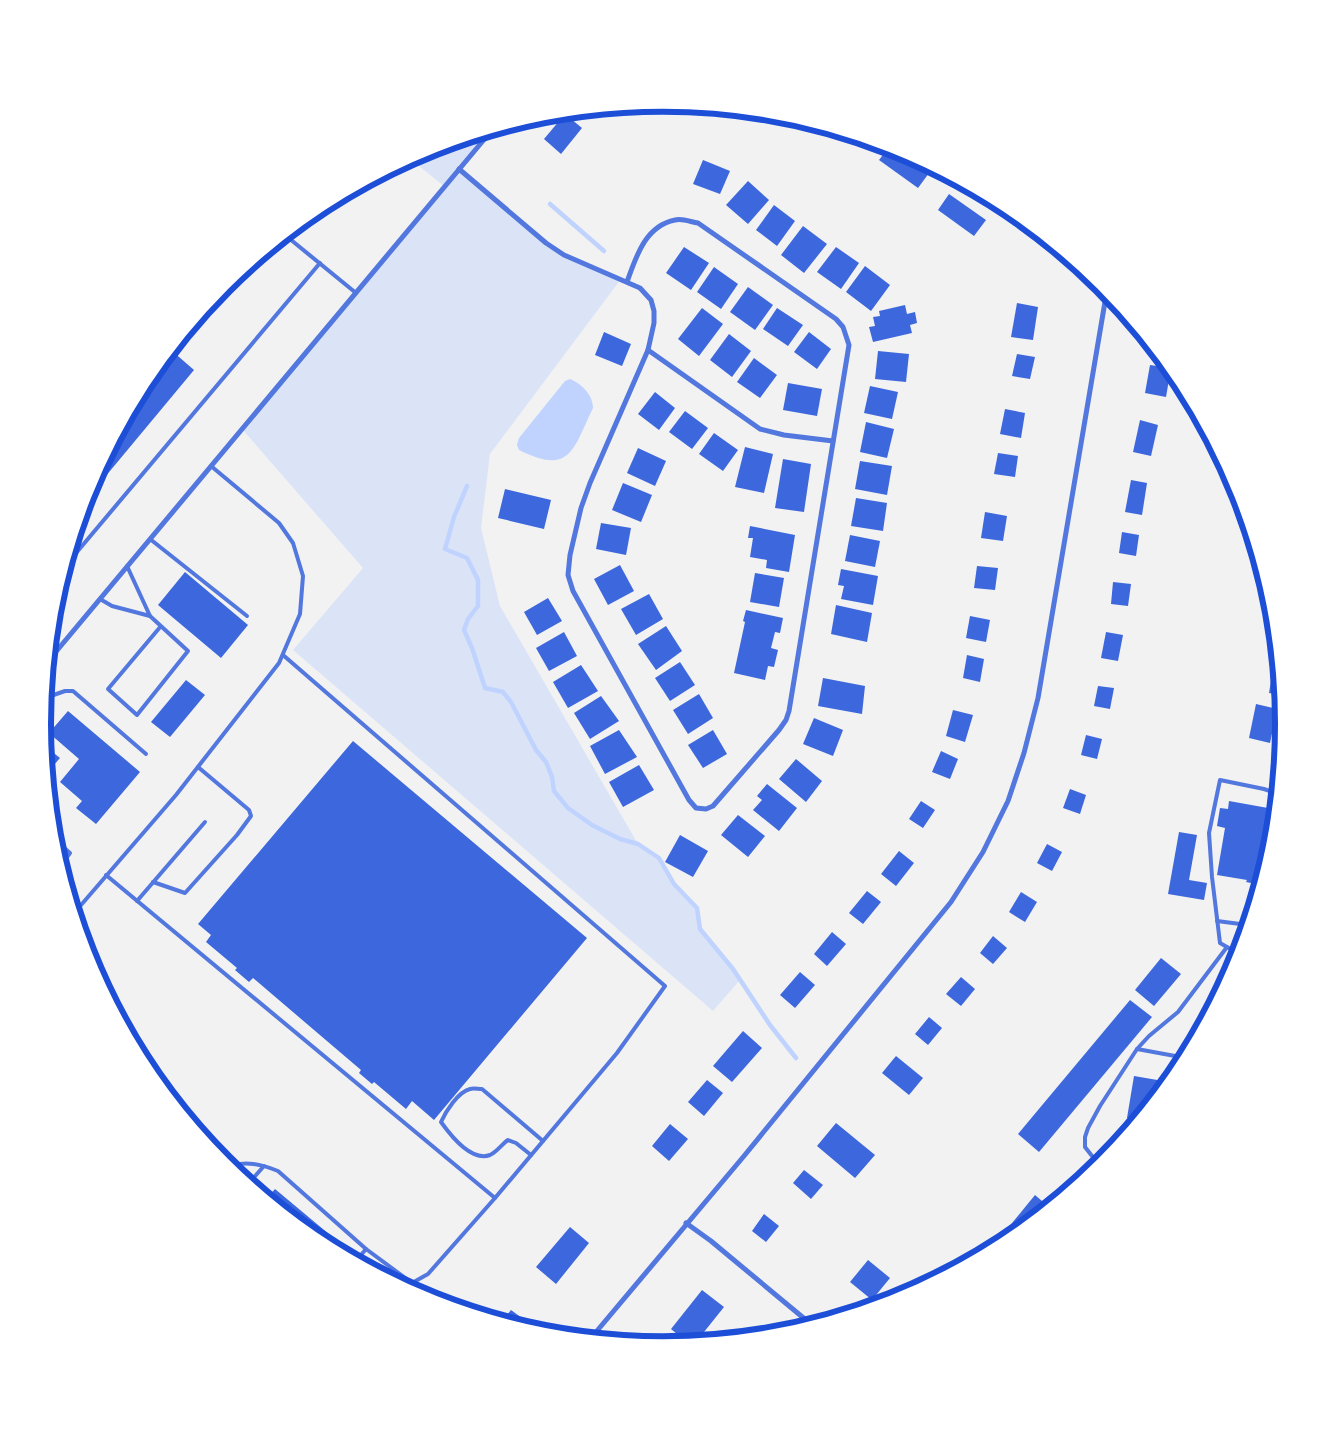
<svg xmlns="http://www.w3.org/2000/svg" width="1327" height="1448" viewBox="0 0 1327 1448" font-family="'Golos Text',sans-serif">
<style>
.green{fill:#dbe4f7}
.water{fill:#bfd3fe}
.lines{fill:none;stroke-linecap:round;stroke-linejoin:round}
.stream{stroke:#bfd3fe;stroke-width:4.5}
.building{fill:#3d67dc}
.service{stroke:#5277de;stroke-width:4}
.minor{stroke:#5277de;stroke-width:5}
.rim{fill:none;stroke:#1d4ed8;stroke-width:6}
</style>
<rect width="100%" height="100%" fill="#f2f2f2"/>
<path class="green" d="M491,131L460,168L564,255L621,279L490,454L481,528L500,606L638,844L659,858L674,884L697,908L700,929L740,980L713,1011L293,650L363,568L242,429L444,186L410,159L426,150Z"/>
<path class="water" d="M570,379C582,384 593,395 593,408C573,449 571,476 519,450L517,445L519,438L565,381Z"/>
<g class="lines">
<g class="stream">
<path d="M550,204L604,251"/>
<path d="M467,486L454,517L445,549L467,558L478,580V606L468,619L464,630L472,648L485,688L503,692L511,702L536,750L546,762L552,777L554,791L568,808L592,825L620,839L638,844L659,858L674,884L697,908L700,929L733,969L770,1025L796,1058"/>
</g>
</g>
<g class="building">
<path d="M565,114L582,128L561,154L544,139Z"/>
<path d="M889,147L901,150L932,169L918,188L879,160Z"/>
<path d="M703,160L730,171L720,194L693,184Z"/>
<path d="M748,181L769,200L748,224L726,205Z"/>
<path d="M949,194L986,220L974,236L938,210Z"/>
<path d="M774,205L795,221L777,246L756,230Z"/>
<path d="M803,226L827,244L804,273L781,255Z"/>
<path d="M684,247L709,263L691,290L666,273Z"/>
<path d="M836,247L859,263L841,289L817,272Z"/>
<path d="M865,266L890,285L871,311L846,292Z"/>
<path d="M714,267L738,284L721,309L697,292Z"/>
<path d="M748,287L773,305L755,330L730,312Z"/>
<path d="M1017,303L1038,307L1033,340L1011,337Z"/>
<path d="M905,305L907,314L915,312L917,323L910,325L912,333L873,342L869,327L875,326L873,317L880,316L879,311Z"/>
<path d="M702,308L723,324L699,356L678,339Z"/>
<path d="M777,308L803,325L788,346L763,329Z"/>
<path d="M604,332L631,344L622,366L595,355Z"/>
<path d="M809,332L831,349L817,369L794,352Z"/>
<path d="M729,334L751,351L732,377L710,360Z"/>
<path d="M171,350L194,370L85,501L90,486L147,379Z"/>
<path d="M878,351L909,354L906,382L875,379Z"/>
<path d="M1017,354L1035,357L1030,379L1012,376Z"/>
<path d="M754,358L777,375L760,398L737,382Z"/>
<path d="M1150,365L1171,368L1166,397L1145,393Z"/>
<path d="M788,383L822,389L817,416L783,410Z"/>
<path d="M870,386L898,392L892,419L864,413Z"/>
<path d="M655,392L675,408L659,430L638,414Z"/>
<path d="M1005,409L1025,413L1021,438L1000,434Z"/>
<path d="M685,411L708,428L692,449L669,432Z"/>
<path d="M1140,420L1158,425L1151,456L1133,452Z"/>
<path d="M866,422L894,429L887,458L860,452Z"/>
<path d="M714,433L738,450L723,471L699,454Z"/>
<path d="M745,447L773,454L764,493L735,487Z"/>
<path d="M638,448L666,461L655,486L627,473Z"/>
<path d="M998,453L1018,456L1015,477L994,474Z"/>
<path d="M783,459L811,464L804,512L775,508Z"/>
<path d="M860,461L892,466L887,495L855,489Z"/>
<path d="M1131,480L1147,483L1142,515L1125,512Z"/>
<path d="M623,483L652,495L641,522L612,510Z"/>
<path d="M505,489L551,500L544,529L498,518Z"/>
<path d="M856,498L887,503L883,531L851,526Z"/>
<path d="M985,512L1007,516L1003,541L981,538Z"/>
<path d="M601,523L631,528L626,555L596,549Z"/>
<path d="M750,526L795,535L789,572L766,568L767,560L750,557L753,538H748Z"/>
<path d="M1122,532L1139,535L1136,556L1119,553Z"/>
<path d="M850,535L880,541L875,567L845,561Z"/>
<path d="M620,565L634,591L608,605L594,579Z"/>
<path d="M977,566L998,568L995,590L974,588Z"/>
<path d="M841,569L878,576L873,605L841,599L844,586L838,585Z"/>
<path d="M185,572L248,625L221,658L158,605Z"/>
<path d="M755,573L784,578L779,607L750,602Z"/>
<path d="M1113,582L1131,584L1128,606L1111,604Z"/>
<path d="M649,594L663,619L636,635L621,609Z"/>
<path d="M548,598L562,621L537,635L524,612Z"/>
<path d="M836,605L872,613L867,642L831,634Z"/>
<path d="M746,610L783,618L780,633L775,632L771,648L778,650L774,667L768,666L765,680L734,673L745,622L743,621Z"/>
<path d="M970,616L990,620L986,642L966,638Z"/>
<path d="M666,626L682,651L656,670L638,644Z"/>
<path d="M564,632L577,656L549,671L536,648Z"/>
<path d="M1106,632L1123,635L1118,661L1101,658Z"/>
<path d="M967,655L984,659L980,682L963,678Z"/>
<path d="M1275,656H1278L1282,695L1269,693Z"/>
<path d="M680,662L695,685L670,701L655,678Z"/>
<path d="M581,665L598,691L568,708L553,682Z"/>
<path d="M823,678L865,686L862,714L818,706Z"/>
<path d="M186,680L205,695L170,737L151,722Z"/>
<path d="M1098,686L1114,688L1110,709L1094,706Z"/>
<path d="M699,694L713,718L688,734L673,710Z"/>
<path d="M601,696L619,721L590,739L574,713Z"/>
<path d="M1256,704L1277,709L1270,743L1249,738Z"/>
<path d="M953,710L973,715L965,742L946,736Z"/>
<path d="M68,711L140,772L96,824L76,808L82,801L60,782L79,759L49,733Z"/>
<path d="M814,718L843,730L833,756L803,744Z"/>
<path d="M619,730L637,757L605,774L590,746Z"/>
<path d="M713,730L727,754L703,768L688,745Z"/>
<path d="M1086,735L1102,739L1097,759L1081,755Z"/>
<path d="M353,741L587,938L434,1120L412,1101L406,1109L374,1082L372,1084L359,1073L361,1070L253,978L249,982L235,970L237,968L206,942L211,935L198,924Z"/>
<path d="M45,746L60,758L47,773Z"/>
<path d="M941,751L958,759L950,779L932,772Z"/>
<path d="M796,759L822,781L806,802L779,779Z"/>
<path d="M639,765L654,790L623,807L609,782Z"/>
<path d="M767,784L797,808L779,831L753,810L762,800L757,796Z"/>
<path d="M1070,789L1086,795L1080,814L1063,808Z"/>
<path d="M921,801L935,810L923,828L909,819Z"/>
<path d="M1229,801L1268,808L1264,834H1269L1266,849L1271,850L1261,885L1246,882L1247,880L1217,875L1225,828L1217,826L1220,808L1228,809Z"/>
<path d="M738,815L765,836L748,857L721,835Z"/>
<path d="M1179,832L1197,835L1189,880L1207,883L1204,900L1168,894Z"/>
<path d="M680,835L708,851L693,877L665,862Z"/>
<path d="M1047,844L1062,852L1052,871L1037,863Z"/>
<path d="M899,851L914,863L896,886L881,874Z"/>
<path d="M867,891L881,902L863,924L849,913Z"/>
<path d="M1021,892L1037,902L1025,922L1009,912Z"/>
<path d="M832,932L846,944L827,966L814,954Z"/>
<path d="M993,936L1007,948L993,964L980,953Z"/>
<path d="M1161,958L1181,974L1154,1006L1135,990Z"/>
<path d="M800,972L815,985L795,1008L780,995Z"/>
<path d="M961,977L975,989L961,1006L946,994Z"/>
<path d="M1130,1000L1152,1017L1039,1152L1018,1134Z"/>
<path d="M929,1017L942,1028L928,1045L915,1034Z"/>
<path d="M743,1031L762,1048L732,1082L713,1066Z"/>
<path d="M896,1056L923,1078L909,1095L882,1073Z"/>
<path d="M1134,1076L1169,1082L1138,1120L1127,1118Z"/>
<path d="M707,1080L723,1093L704,1116L688,1102Z"/>
<path d="M836,1123L875,1155L855,1178L817,1146Z"/>
<path d="M670,1124L688,1139L669,1161L652,1146Z"/>
<path d="M804,1170L823,1185L811,1199L793,1183Z"/>
<path d="M275,1189L348,1250L344,1254L318,1240L267,1198Z"/>
<path d="M1035,1195L1049,1207L1016,1234L1008,1228Z"/>
<path d="M764,1214L779,1226L766,1242L752,1231Z"/>
<path d="M570,1227L589,1243L556,1284L536,1267Z"/>
<path d="M868,1260L890,1278L872,1300L850,1282Z"/>
<path d="M702,1290L724,1307L696,1342L688,1343L671,1329Z"/>
<path d="M511,1310L526,1321L522,1327L502,1321Z"/>
</g>
<g class="lines">
<g class="service">
<path d="M285,235L356,293"/>
<path d="M150,539L247,616"/>
<path d="M66,565L320,263"/>
<path d="M100,599L112,606L150,616L127,566"/>
<path d="M150,616L188,651L137,715L108,689L161,626"/>
<path d="M283,655L665,986L617,1053L495,1198"/>
<path d="M45,698L65,691H73L146,754"/>
<path d="M54,839L70,853L61,865"/>
<path d="M106,875L495,1198L428,1274L412,1283"/>
<path d="M153,882L185,893L237,835L251,816L249,810L198,767"/>
<path d="M137,901L205,822"/>
<path d="M75,912L176,795L279,663L300,614L303,576L293,543L279,523L211,466"/>
<path d="M1217,921L1248,925"/>
<path d="M1239,954L1220,943L1212,877L1209,833L1220,780L1264,789L1278,794"/>
<path d="M1137,1049L1186,1058"/>
<path d="M531,1155L516,1143L508,1140C502,1144 497,1152 490,1155C471,1162 451,1136 441,1122C446,1111 458,1092 470,1089C473,1088 478,1089 482,1089L543,1141"/>
<path d="M1104,1162L1092,1156L1085,1147V1137L1088,1128L1100,1106L1137,1049L1149,1036L1178,1012L1227,947"/>
<path d="M228,1166C247,1161 260,1164 278,1171L366,1249L356,1261"/>
<path d="M249,1183L264,1166"/>
<path d="M366,1249L412,1283L407,1288"/>
</g>
<g class="minor">
<path d="M459,169L546,243L564,255L640,288L651,300L654,311V323L648,350L590,483L581,508L570,555L568,575L573,591L689,800L696,808L706,809L713,806L779,730L786,720L789,711L849,345L843,327L836,319L698,223C691,222 682,218 675,220C645,226 636,257 627,282"/>
<path d="M648,350L760,429L784,435L833,441"/>
<path d="M49,660L492,130"/>
<path d="M686,1223L711,1241L812,1325"/>
<path d="M591,1338L744,1156L951,902L983,852L1008,801L1024,753L1038,698L1107,290"/>
</g>
</g>
<path d="M0 0H1327V1448H0ZM51 724a612 612 0 1 1 1224 0a612 612 0 1 1-1224 0Z" fill="#fff" fill-rule="evenodd"/>
<path class="rim" d="M51 724a612 612 0 1 1 1224 0a612 612 0 1 1-1224 0Z"/>
</svg>
